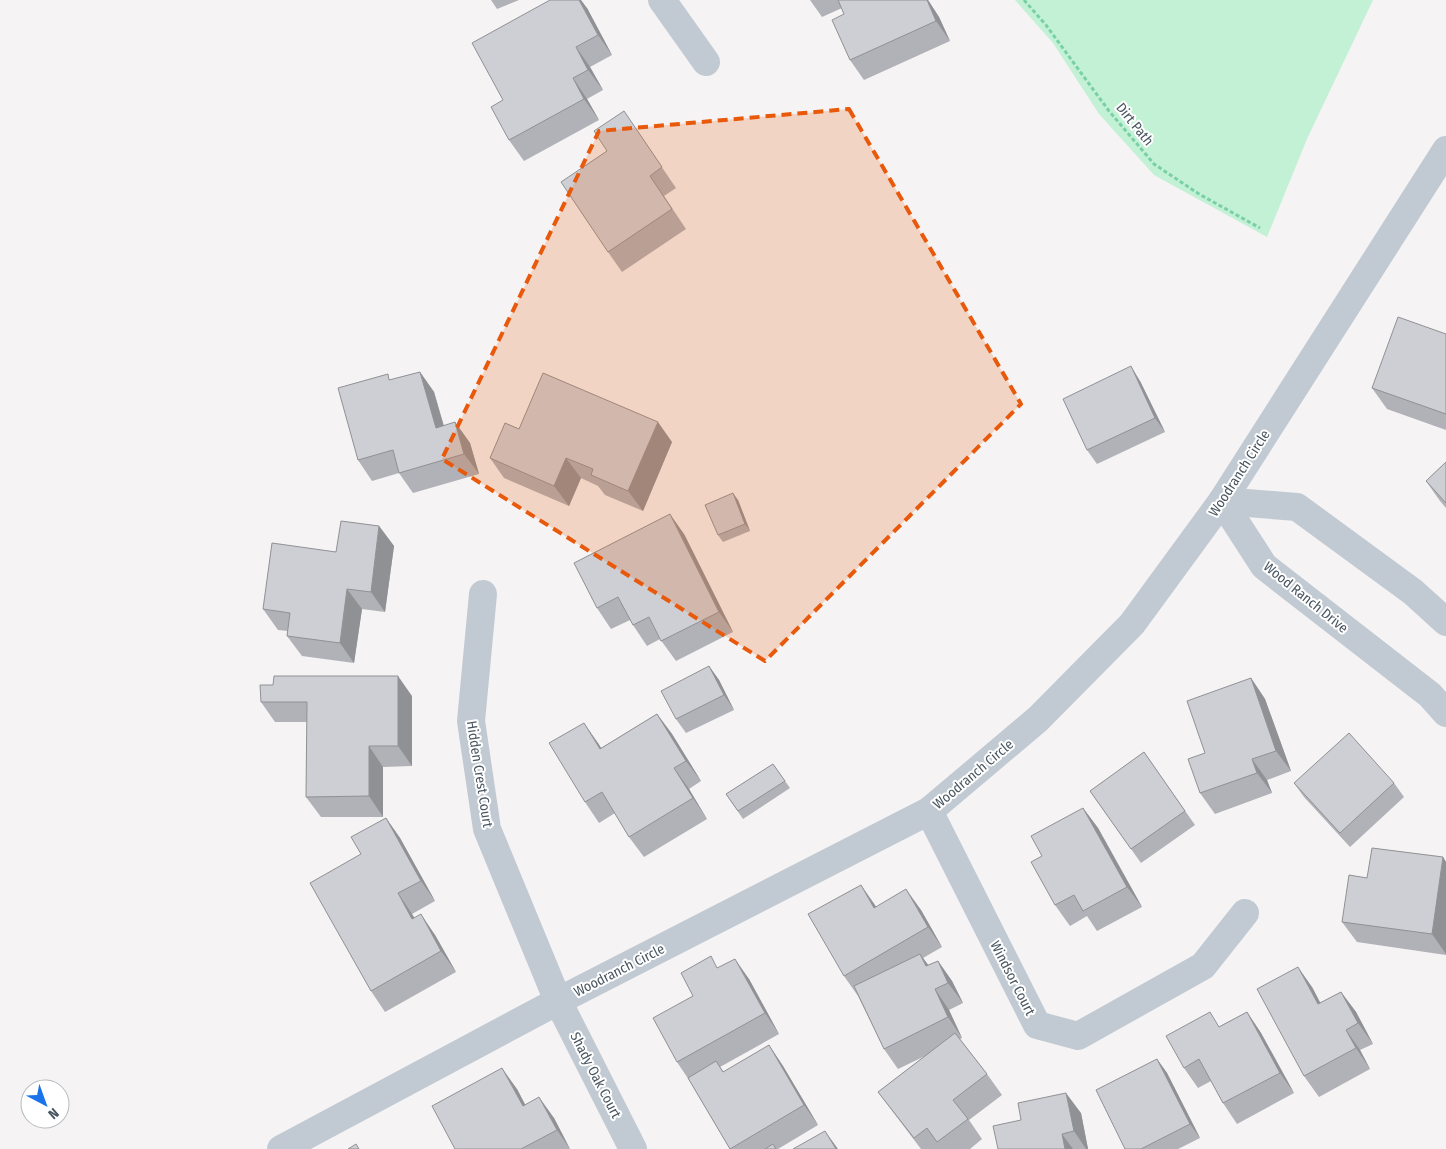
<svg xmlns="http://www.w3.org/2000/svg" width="1446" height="1149" viewBox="0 0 1446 1149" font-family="'Fira Sans Condensed',sans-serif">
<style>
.green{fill:#c3f1d5}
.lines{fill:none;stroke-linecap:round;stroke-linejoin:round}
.path{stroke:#7ad0a6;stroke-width:3;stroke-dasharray:4 2.5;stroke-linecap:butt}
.minor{stroke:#c1cad2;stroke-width:28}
.wall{fill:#b0b2b7}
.shaded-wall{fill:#909195}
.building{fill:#cdcfd5;stroke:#909195}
.marked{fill:#e8590c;fill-opacity:0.2;stroke:#e8590c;stroke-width:4;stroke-dasharray:10 6;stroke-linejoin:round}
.labels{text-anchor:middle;stroke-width:4;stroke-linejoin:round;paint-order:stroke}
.street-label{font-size:14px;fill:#4a5661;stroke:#fff}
</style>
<rect width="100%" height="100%" fill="#f5f3f3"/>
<path class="green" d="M1015,0H1373L1307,139L1267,237L1154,175L1099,114L1053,43Z"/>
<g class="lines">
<path class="path" d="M1024,0L1046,25L1109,111L1154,164L1199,194L1260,228"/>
<g class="minor">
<path d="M662,0L706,62"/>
<path d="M1222,501L1264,566L1430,695L1446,713"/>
<path d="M1222,501L1297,507L1413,592L1446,622"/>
<path d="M483,594L471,721L487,829L558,1001L633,1149"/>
<path d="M929,811L1037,1025L1078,1036L1203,966L1245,913"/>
<path d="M281,1149L558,1001L929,811L1038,719L1132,624L1222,501L1446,150"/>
</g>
</g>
<g class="wall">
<path d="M491,0H519L497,9Z"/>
<path d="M810,0H928L939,17L950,41L864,80L850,60L844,14L842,8L822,17Z"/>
<path d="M587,8L612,55L590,67L603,90L587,99L599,120L524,161L509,140L503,100Z"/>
<path d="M638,132L676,188L664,196L686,229L622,272L608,252Z"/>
<path d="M1446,334V430L1387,409L1372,388Z"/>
<path d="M420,372L434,392L444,426L455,422L470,443L479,474L413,493L399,473L372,481L358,460L392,380Z"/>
<path d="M1140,381L1165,432L1097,464L1087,450Z"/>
<path d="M519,429L672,442L643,511L605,495L598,486L581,478L569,506L504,478L490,458Z"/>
<path d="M1446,462V508L1440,501L1426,481Z"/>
<path d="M738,500L750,531L723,542L718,535Z"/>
<path d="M379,526L394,546L385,612L362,609L354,663L302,656L287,636L288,631L278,630L263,609L336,552Z"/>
<path d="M684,534L733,632L676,661L660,639L647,646L633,625L630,620L611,629L597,608Z"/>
<path d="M709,666L719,680L734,710L686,733L676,719Z"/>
<path d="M1251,678L1265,699L1291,771L1267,780L1272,793L1215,814L1200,793L1205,753Z"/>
<path d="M412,696V766L383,767V817H321L306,797L307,722H275L261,702Z"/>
<path d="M657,714L672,734L701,781L689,789L707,819L644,857L629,837L615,813L599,823L585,802L598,743L601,748Z"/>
<path d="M1144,752L1195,825L1141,863L1090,791Z"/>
<path d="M773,764L790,788L743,819L726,794Z"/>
<path d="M1294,783H1394L1404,797L1350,847L1304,797Z"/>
<path d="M1083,808L1098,828L1142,907L1097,931L1087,916L1070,926L1055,905L1042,856Z"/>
<path d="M386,818L400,838L435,901L412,914L414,917L435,935L456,972L385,1012L371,991L361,854Z"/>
<path d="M1443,857L1446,862V955L1357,942L1342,922L1367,878Z"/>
<path d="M876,906L921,910L942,947L923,958L928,965L938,961L952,981L963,1003L949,1010L962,1038L960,1039L987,1074L1002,1095L969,1120L982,1139L970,1149H921L893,1112L878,1092L925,1056L898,1069L884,1049L858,996L844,976Z"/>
<path d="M719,967L749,979L779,1034L720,1067L724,1072L769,1045L783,1066L818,1125L778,1149H730L689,1080L677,1062L693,996Z"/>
<path d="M1312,987L1320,1003L1341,992L1356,1012L1373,1044L1360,1050L1370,1069L1319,1097L1304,1076Z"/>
<path d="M1247,1012L1261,1033L1294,1093L1237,1124L1223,1103L1211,1081L1198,1088L1184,1068L1220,1026Z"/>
<path d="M1157,1059L1167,1073L1200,1138L1178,1149H1125Z"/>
<path d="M517,1089L525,1105L554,1118L570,1149H455Z"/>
<path d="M1081,1113L1088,1149H998Z"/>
</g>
<g class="shaded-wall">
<path d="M579,0H581L587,8L612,55L598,35Z"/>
<path d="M927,0H928L939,17L950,41L936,21Z"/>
<path d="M576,47L590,67L603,90L588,70Z"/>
<path d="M573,78L587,99L599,120L584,99Z"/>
<path d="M1131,366L1140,381L1165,432L1155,418Z"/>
<path d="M420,372L434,392L450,448L436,428Z"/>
<path d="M455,422L470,443L479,474L464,454Z"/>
<path d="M658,422L672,442L643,511L628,491Z"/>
<path d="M566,458L581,478L569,506L554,486Z"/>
<path d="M733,493L738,500L750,531L745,524Z"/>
<path d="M670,514L684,534L733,632L719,612Z"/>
<path d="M379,526L394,546L385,612L371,592Z"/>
<path d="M347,589L362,609L354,663L340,643Z"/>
<path d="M709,666L719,680L734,710L724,695Z"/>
<path d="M398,676L412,696V766L398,746Z"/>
<path d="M1251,678L1265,699L1291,771L1276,751Z"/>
<path d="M657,714L672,734L701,781L686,761Z"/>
<path d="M584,723L598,743L614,769L600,749Z"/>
<path d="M369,746L383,767V817L369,796Z"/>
<path d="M1252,759L1267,780L1272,793L1257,773Z"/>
<path d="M674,768L689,789L707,819L693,798Z"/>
<path d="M1083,808L1098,828L1142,907L1127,887Z"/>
<path d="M386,818L400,838L435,901L421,881Z"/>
<path d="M1443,857L1446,862V954L1432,934Z"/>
<path d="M861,885L875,905L888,928L874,908Z"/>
<path d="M906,889L921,910L942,947L928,927Z"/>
<path d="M398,893L412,914L427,939L412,919Z"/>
<path d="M421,914L435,935L456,972L441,951Z"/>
<path d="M920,954L935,974L926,966Z"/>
<path d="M735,959L749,979L779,1034L765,1013Z"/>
<path d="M938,961L952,981L963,1003L948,983Z"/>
<path d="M1298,967L1312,987L1332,1025L1318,1004Z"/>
<path d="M935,989L949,1010L962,1038L948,1017Z"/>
<path d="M1341,992L1356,1012L1373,1044L1358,1023Z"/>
<path d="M1247,1012L1261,1033L1294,1093L1280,1073Z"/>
<path d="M1346,1030L1360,1050L1370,1069L1356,1048Z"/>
<path d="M769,1045L783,1066L818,1125L804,1105Z"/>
<path d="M1157,1059L1167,1073L1200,1138L1190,1124Z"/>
<path d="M502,1068L517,1089L537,1127L523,1106Z"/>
<path d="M1066,1093L1081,1113L1088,1149H1086L1074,1131Z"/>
<path d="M539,1097L554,1118L570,1149L557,1130Z"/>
<path d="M825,1131L838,1149H836Z"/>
<path d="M1062,1134L1073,1149H1065Z"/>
</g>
<g class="building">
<path d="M550,0H579L598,35L576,47L588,70L573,78L584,99L509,140L491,107L503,100L472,43Z"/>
<path d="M838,0H927L936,21L850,60L832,20L844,14Z"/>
<path d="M624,111L662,167L650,176L672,209L608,252L561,182L607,151L594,131Z"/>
<path d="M1398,317L1446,334V414L1372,388Z"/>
<path d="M1131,366L1155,418L1087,450L1063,399Z"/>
<path d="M420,372L436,428L455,422L464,454L399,473L393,450L358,460L338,388L388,374L389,380Z"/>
<path d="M543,373L658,422L628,491L591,475L593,469L566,458L554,486L490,458L505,423L519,429Z"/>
<path d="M1446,462V503L1426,481Z"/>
<path d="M733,493L745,524L718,535L705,505Z"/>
<path d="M670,514L719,612L661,641L649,617L633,625L618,597L597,608L574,563Z"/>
<path d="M341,521L379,526L371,592L347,589L340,643L287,636L290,613L263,609L272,543L336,552Z"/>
<path d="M709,666L724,695L676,719L661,691Z"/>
<path d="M274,676H398V746H369V796L306,797L307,702H261L260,685H273Z"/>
<path d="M1251,678L1276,751L1252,759L1257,773L1200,793L1188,759L1205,753L1187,701Z"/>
<path d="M657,714L686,761L674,768L693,798L629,837L602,792L585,802L549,743L584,723L600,749Z"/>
<path d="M1349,733L1394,783L1340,833L1294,783Z"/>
<path d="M1144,752L1185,811L1131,849L1090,791Z"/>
<path d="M773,764L785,781L738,811L726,794Z"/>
<path d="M1083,808L1127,887L1083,911L1074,895L1055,905L1031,862L1042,856L1031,836Z"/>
<path d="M386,818L421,881L398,893L412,919L421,914L441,951L371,991L310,883L361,854L351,837Z"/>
<path d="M1372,848L1443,857L1432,934L1342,922L1349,875L1367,878Z"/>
<path d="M861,885L874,908L906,889L928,927L844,976L808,914Z"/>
<path d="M920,954L926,966L938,961L948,983L935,989L948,1017L884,1049L854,986Z"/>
<path d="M711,956L717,968L735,959L765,1013L677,1062L653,1018L693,996L681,973Z"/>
<path d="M1298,967L1318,1004L1341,992L1358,1023L1346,1030L1356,1048L1304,1076L1257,989Z"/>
<path d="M1210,1012L1219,1027L1247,1012L1280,1073L1223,1103L1199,1059L1184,1068L1166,1036Z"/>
<path d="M955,1033L987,1074L953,1100L968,1119L937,1142L927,1128L914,1138L878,1092Z"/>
<path d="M769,1045L804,1105L730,1149L688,1078L716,1061L723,1072Z"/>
<path d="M1157,1059L1190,1124L1141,1149H1125L1096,1090Z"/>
<path d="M502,1068L523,1106L539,1097L557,1130L521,1149H455L432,1106Z"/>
<path d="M1066,1093L1074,1131L1062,1134L1065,1149H998L993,1126L1021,1120L1018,1103Z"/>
<path d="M825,1131L836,1149H793Z"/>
<path d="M356,1144L359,1149H348Z"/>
<path d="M773,1144L776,1149H765Z"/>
</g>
<path class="marked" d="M849,109L1021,404L765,661L442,459L599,131Z"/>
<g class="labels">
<g class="street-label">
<text transform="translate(1135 124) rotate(51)" y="5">Dirt Path</text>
<text transform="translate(1239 473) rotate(-57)" y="5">Woodranch Circle</text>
<text transform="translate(1306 597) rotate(39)" y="5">Wood Ranch Drive</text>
<text transform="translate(480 774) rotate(81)" y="5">Hidden Crest Court</text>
<text transform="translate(973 774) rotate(-40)" y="5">Woodranch Circle</text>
<text transform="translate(619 970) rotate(-27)" y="5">Woodranch Circle</text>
<text transform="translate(1013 978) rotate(63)" y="5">Windsor Court</text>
<text transform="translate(596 1075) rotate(63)" y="5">Shady Oak Court</text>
</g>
</g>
<g transform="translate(45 1104) rotate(139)"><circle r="24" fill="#ffffff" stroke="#b7bbc0"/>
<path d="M0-4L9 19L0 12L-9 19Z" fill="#1a73e8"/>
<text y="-8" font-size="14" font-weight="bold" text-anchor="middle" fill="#4a5661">N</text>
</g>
</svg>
